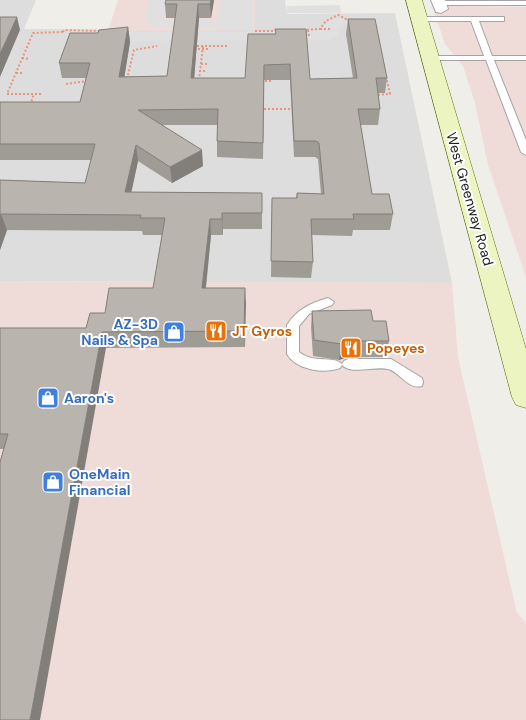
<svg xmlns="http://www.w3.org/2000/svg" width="526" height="720" viewBox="0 0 526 720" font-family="'DM Sans',sans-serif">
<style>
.residential{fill:#dedddd}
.commercial{fill:#efdcd9}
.parking{fill:#e0e0e0}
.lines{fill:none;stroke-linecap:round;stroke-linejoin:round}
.service-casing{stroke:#a4a4a4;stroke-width:2}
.minor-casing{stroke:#a4a4a4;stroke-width:2}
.secondary-casing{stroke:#5b6e10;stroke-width:1}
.path{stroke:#ed927c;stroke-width:2;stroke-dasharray:2 2;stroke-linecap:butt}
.service{fill:#fff;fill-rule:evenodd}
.minor{fill:#fff;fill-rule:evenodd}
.secondary{fill:#ecf4c2;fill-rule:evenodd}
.wall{fill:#9f9b95}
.shaded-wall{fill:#827e79}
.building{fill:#b9b4ad;stroke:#827e79}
.labels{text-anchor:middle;stroke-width:4;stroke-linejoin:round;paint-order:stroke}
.street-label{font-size:14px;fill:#202020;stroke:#fff}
.shop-label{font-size:14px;font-weight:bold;fill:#366cbe;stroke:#fff;text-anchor:start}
.food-label{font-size:14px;font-weight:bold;fill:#c56008;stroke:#fff;text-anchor:start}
</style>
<rect width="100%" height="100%" fill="#f0eee8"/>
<path class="residential" d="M0,0H36L24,29L255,30V0H285L287,14L395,13L452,283L0,281Z"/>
<g class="commercial">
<path d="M118,0H255V30L108,31Z"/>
<path d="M432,6L526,7V277L488,165L475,103L463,66L445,44Z"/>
<path d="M0,281L452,283L458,357L517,613L526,623V720H0Z"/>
</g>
<g class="parking">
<path d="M149,0H167L164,19H208L217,23L219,0H253L252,29L152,27L145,19Z"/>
<path d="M340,5L341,13H287V6Z"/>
<path d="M338,16L349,22L342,25L338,35L327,40L81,41L72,43L77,32L317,31L329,19Z"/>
</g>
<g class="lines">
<g class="service-casing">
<g id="service">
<path d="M436,1H526V5H439L435,3Z"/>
<path d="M416,17H504V21H479L492,56H526V60H494L526,140V155L521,152L486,60H430L426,58L430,56H484L471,21H416Z"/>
<path d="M328,298L334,302L332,305L309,314L299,326V352C313,364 333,355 342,364L344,361L348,359H391L422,378L423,382L422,386C408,390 400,372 388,369C375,366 351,375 342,365L340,368C324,374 296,370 287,354V325C297,309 311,303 328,298Z"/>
</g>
</g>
<g class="minor-casing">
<path id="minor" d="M431,0H445L448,9L441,13L436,12Z"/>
</g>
<g class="secondary-casing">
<path id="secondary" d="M406,0H422L526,349V408L516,405L512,397Z"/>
</g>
<g class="path">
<path d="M320,29H331"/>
<path d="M303,30L320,29L326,21L338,15L350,21"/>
<path d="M308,30L309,36"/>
<path d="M255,31H277"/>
<path d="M63,32L64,30L101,31"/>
<path d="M193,46H227"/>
<path d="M198,49H210"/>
<path d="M22,58L29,59"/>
<path d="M201,64H207"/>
<path d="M199,71H206"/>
<path d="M16,73H23"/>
<path d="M127,79L134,50L157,46"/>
<path d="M199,80L203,46"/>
<path d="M261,81H270L271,77"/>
<path d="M66,84L87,81"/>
<path d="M41,94H7L33,33L64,32"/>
<path d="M374,95L390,94L386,76"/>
<path d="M30,105L34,94"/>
<path d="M260,109H294"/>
</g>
<use href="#service" class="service"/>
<use href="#minor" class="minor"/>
<use href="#secondary" class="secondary"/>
</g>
<g class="wall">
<path d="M166,0H214L211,18H199L194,78H245L275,34L310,79L353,78L346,34L348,19L387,78L385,93H378L380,109L378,125H360L372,194L393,214L390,230H353L352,236L312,235L313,262L311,278L271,277L272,198H296L297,193L321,194L318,159L315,157H294L290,80H264L263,159L217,157V141L218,125H163L203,166L172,183L138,161L131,192L262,193V229H223V235H211L206,288H245V347L106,348L4,449H0V328H86L105,313L153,288L162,235H143L142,231L7,230L0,250V180L85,183L91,160H0V102H80L86,78H62L59,63L98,33L128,27L130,42L124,77L167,76L175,18H166L165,4Z"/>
<path d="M312,311L373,321L389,341L386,357H348L339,360L313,356L311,327Z"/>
</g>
<g class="shaded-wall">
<path d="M211,0H214L211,18L210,4Z"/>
<path d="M198,4L199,18L193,93L191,78Z"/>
<path d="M17,17L20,30L0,77V54Z"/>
<path d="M128,27L130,42L122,92L119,77Z"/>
<path d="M136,145L138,161L128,208L125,192Z"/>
<path d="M202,150L203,166L172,183L170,167Z"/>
<path d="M222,213L223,229V235L222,219Z"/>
<path d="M1,214L7,230L0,250V217Z"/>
<path d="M210,219L211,235L204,304L202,288Z"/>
<path d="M245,288L246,304L245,347L244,331Z"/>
<path d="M102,332L106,348L40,720H30Z"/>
<path d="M350,341L348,357L339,360L341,344Z"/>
</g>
<g class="building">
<path d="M166,0H211L210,4H198L191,78H245L248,34H276L275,29H306L310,79L357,78L348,19H375L387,78H376L380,109H358L372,194H389L393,214H353L354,219H311L313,262L271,261L272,198H297V193L324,194L319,143L316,141H294L290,64L264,65L263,143L217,141L218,109L138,110L202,150L170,167L136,145L125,192L262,193V213H222V219H210L202,288H245L244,331L102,332L30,720H0V462L8,434H0V328H86L90,313H105L109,288H153L165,218H140L141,215L1,214L0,217V180L85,183L95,144H0V102H80L90,63H59L70,33H98L99,30L128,27L119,77L167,76L177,4H165Z"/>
<path d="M0,17H17L0,54Z"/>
<path d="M371,310L373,321H386L389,341H350L341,344L314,340L312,311Z"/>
</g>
<defs>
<g id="restaurant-square" transform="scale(1.125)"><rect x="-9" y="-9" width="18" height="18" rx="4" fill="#e8710a" stroke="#fff"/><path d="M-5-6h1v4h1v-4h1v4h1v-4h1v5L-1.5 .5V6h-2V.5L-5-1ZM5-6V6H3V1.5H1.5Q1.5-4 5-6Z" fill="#fff"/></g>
<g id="shop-square" transform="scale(1.125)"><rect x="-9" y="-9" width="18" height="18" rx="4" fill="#3f7fe0" stroke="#fff"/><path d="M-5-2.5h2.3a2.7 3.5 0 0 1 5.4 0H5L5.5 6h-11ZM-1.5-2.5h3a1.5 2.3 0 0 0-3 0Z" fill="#fff"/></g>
</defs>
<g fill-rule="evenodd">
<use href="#restaurant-square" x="216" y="331"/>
<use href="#shop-square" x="174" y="332"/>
<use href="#restaurant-square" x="351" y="348"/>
<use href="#shop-square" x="48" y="398"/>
<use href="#shop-square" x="53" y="482"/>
</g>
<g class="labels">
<g class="street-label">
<text transform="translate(470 199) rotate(74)" y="5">West Greenway Road</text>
</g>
<g class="shop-label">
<text x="158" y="329" text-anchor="end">AZ-3D<tspan x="158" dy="16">Nails &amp; Spa</tspan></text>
<text x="64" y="403">Aaron's</text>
<text x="69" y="479">OneMain<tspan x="69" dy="16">Financial</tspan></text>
</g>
<g class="food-label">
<text x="232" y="336">JT Gyros</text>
<text x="367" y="353">Popeyes</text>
</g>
</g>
</svg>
